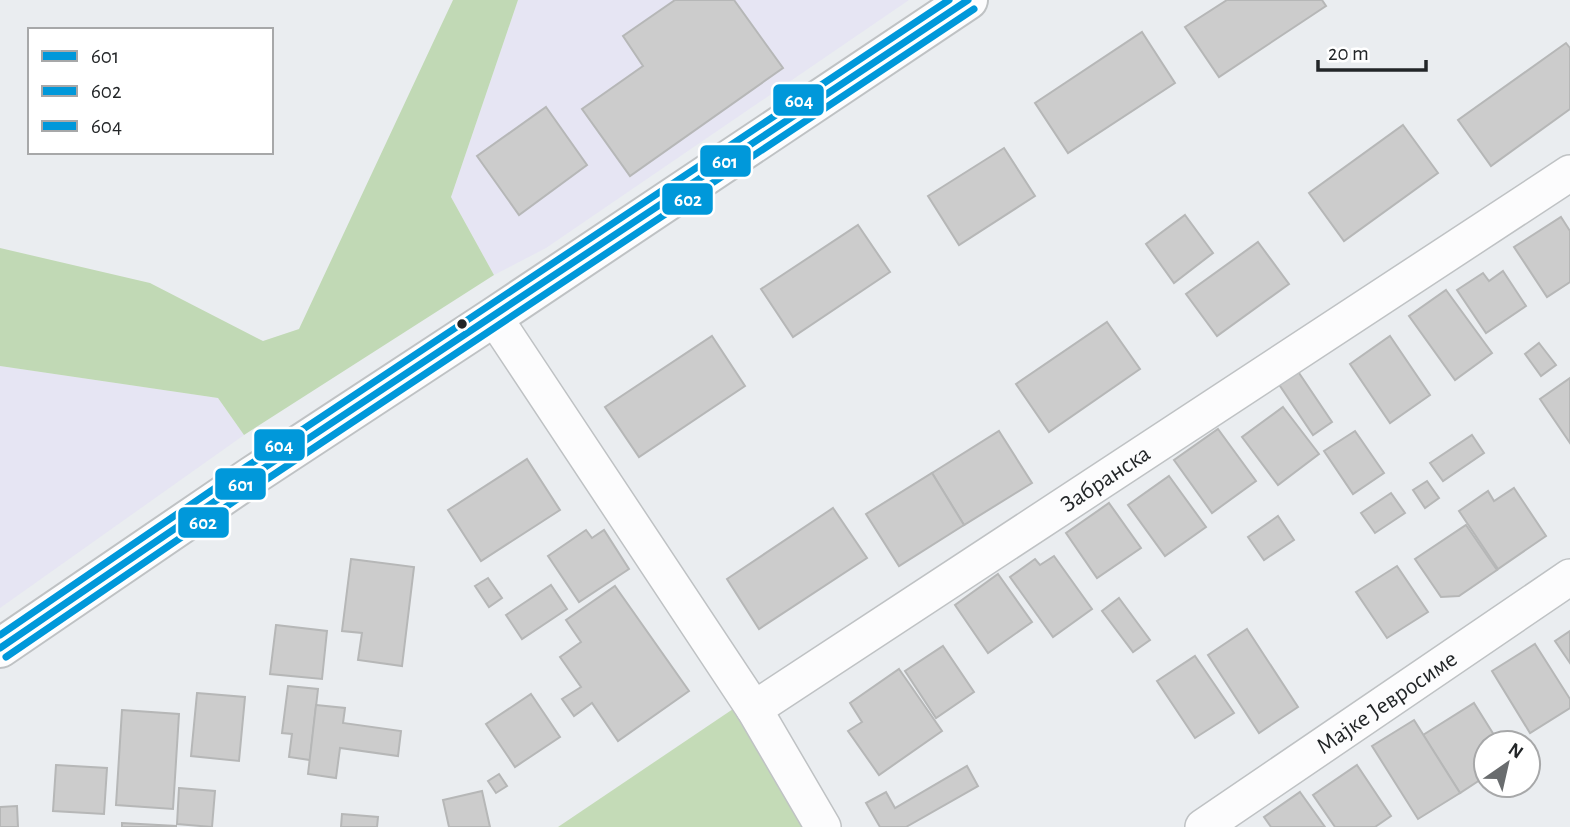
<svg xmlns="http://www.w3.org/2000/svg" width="1570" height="827" viewBox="0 0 1570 827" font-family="'Alegreya Sans',sans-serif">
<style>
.industrial{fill:#e6e5f3}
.green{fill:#c4dbb7}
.forest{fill:#c1d9b5}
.building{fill:#ccc;stroke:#b6b7b7;stroke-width:2}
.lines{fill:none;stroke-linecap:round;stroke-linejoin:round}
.minor-casing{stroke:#bfc2c4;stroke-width:38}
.secondary-casing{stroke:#bfc2c4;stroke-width:42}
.minor{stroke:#fcfcfd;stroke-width:35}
.secondary{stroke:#fcfcfd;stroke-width:38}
.bus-1-casing{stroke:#fff;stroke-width:12}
.bus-2-casing{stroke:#fff;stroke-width:12}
.bus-3-casing{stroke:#fff;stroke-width:12}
.bus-1{stroke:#0098da;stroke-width:7}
.bus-2{stroke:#0098da;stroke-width:7}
.bus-3{stroke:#0098da;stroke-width:7}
.bus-dot{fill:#232628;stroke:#fff;stroke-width:2.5}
.labels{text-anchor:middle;stroke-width:7;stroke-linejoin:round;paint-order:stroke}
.street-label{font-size:24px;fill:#232628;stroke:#fff}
.line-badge{stroke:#fff;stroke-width:2.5}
.badge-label{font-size:19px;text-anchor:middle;font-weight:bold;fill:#fff}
</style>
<rect width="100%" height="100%" fill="#eaedf0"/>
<g class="industrial">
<path d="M518,0H909L546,248L494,275L451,197Z"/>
<path d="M0,366L218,398L244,435L0,608Z"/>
</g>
<path class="green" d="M736,707L809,827H558Z"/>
<path class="forest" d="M453,0H518L451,197L494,275L244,435L218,398L0,366V248L150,283L263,341L299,329Z"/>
<g class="building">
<path d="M675,0H734L783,68L630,176L582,109L643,66L623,36Z"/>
<path d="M1227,0H1322L1326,6L1219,77L1185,27Z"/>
<path d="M1142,32L1175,83L1068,153L1035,103Z"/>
<path d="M1566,43L1570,48V109L1491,166L1458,120Z"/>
<path d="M546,107L587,165L519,215L477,156Z"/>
<path d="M1403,125L1438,173L1344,241L1309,193Z"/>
<path d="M1004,148L1035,196L959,245L928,196Z"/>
<path d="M1185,215L1213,253L1174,283L1146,244Z"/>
<path d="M1561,217L1570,231V282L1547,297L1514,247Z"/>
<path d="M858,225L890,272L793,337L761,289Z"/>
<path d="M1258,242L1289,284L1217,336L1186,294Z"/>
<path d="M1503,271L1526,306L1486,333L1457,290L1483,273L1489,281Z"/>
<path d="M1446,290L1492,353L1455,380L1409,316Z"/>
<path d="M1107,322L1140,369L1049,432L1016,384Z"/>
<path d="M712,336L745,386L639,457L605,407Z"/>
<path d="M1390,336L1430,395L1390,423L1350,364Z"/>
<path d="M1539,343L1556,365L1541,376L1525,354Z"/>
<path d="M1295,367L1332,422L1313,435L1276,380Z"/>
<path d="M1570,378V443L1540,399Z"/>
<path d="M1283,407L1319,454L1278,485L1242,437Z"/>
<path d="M1218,429L1256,481L1212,513L1174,460Z"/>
<path d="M999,431L1032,483L964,525L932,473Z"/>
<path d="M1355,431L1384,473L1353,494L1324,451Z"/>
<path d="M1472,435L1484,453L1443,481L1430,463Z"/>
<path d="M527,459L560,510L481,561L448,510Z"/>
<path d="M932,473L964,525L899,566L866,514Z"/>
<path d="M1169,476L1206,527L1165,556L1128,505Z"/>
<path d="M1427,481L1439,498L1425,508L1413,490Z"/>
<path d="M1514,488L1546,536L1498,569L1459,511L1488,491L1494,501Z"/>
<path d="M1391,493L1405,513L1375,533L1361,513Z"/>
<path d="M1109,503L1141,548L1097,578L1066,533Z"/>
<path d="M833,508L867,558L759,629L727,579Z"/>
<path d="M1278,516L1294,540L1264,560L1248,537Z"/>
<path d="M1466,525L1497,570L1459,596L1441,597L1415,559Z"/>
<path d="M586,530L592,538L604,530L629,569L579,602L548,556Z"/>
<path d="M1054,556L1092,609L1053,637L1010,577L1035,559L1040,565Z"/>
<path d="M351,559L414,567L402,666L358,660L362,633L342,631Z"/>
<path d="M1397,566L1428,612L1387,638L1356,592Z"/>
<path d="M998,574L1032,622L988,653L955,605Z"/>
<path d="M488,578L502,598L489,607L475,586Z"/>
<path d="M551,585L567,609L522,639L506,615Z"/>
<path d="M615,586L689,691L618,741L592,703L574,716L562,699L581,687L560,657L581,642L566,620Z"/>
<path d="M1119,598L1150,640L1133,652L1102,611Z"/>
<path d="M276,625L327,631L322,679L270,674Z"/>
<path d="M1247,629L1298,707L1259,733L1208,655Z"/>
<path d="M1570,631V663L1555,641Z"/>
<path d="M1535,644L1570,699V708L1530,733L1492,671Z"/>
<path d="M943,646L974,692L936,718L905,671Z"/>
<path d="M1195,656L1234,713L1195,738L1157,681Z"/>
<path d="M899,669L942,731L879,775L848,731L862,722L850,703Z"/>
<path d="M288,686L318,689L310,760L289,757L292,734L282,733Z"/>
<path d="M197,693L245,697L239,761L191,756Z"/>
<path d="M531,694L560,737L515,767L486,724Z"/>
<path d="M1474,703L1499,743H1486V776L1460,793L1423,735Z"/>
<path d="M316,705L345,708L343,723L401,731L398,756L340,748L336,778L308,774Z"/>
<path d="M122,710L179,714L173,809L116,805Z"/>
<path d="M1414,720L1460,793L1418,819L1372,746Z"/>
<path d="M56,765L107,768L104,814L53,811Z"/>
<path d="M1357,765L1391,816L1375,827H1335L1313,795Z"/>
<path d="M967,766L978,786L906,827H880L866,803L886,792L895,808Z"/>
<path d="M499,774L507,786L496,793L488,781Z"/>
<path d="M179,788L215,791L212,827L177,824Z"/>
<path d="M482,791L490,827H449L443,800Z"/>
<path d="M1300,792L1325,827H1271L1264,817Z"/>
<path d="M17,806L18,827H0V807Z"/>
<path d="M342,814L378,817L377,827H341Z"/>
<path d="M122,823L176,826V827H122Z"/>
</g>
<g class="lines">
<g class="minor-casing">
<g id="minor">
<path d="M494,317L754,709L823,827"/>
<path id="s1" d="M754,709L1570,173"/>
<path id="s2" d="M1203,827L1570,577"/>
</g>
</g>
<g class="secondary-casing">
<path id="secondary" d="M0,648L252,476L494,317L968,0"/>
</g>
<use href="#minor" class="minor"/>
<use href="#secondary" class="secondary"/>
<g class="bus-1-casing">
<path id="bus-1" d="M0,648L252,476L968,0"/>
</g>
<g class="bus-2-casing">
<path id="bus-2" d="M6,657L258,485L974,9"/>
</g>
<g class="bus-3-casing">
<path id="bus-3" d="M0,635L246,467L949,0"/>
</g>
<use href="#bus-1" class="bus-1"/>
<use href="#bus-2" class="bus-2"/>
<use href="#bus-3" class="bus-3"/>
</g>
<circle class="bus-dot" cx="462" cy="324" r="6"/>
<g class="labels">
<g class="street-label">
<text dy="8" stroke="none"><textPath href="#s1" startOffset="420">Забранска</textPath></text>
<text dy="8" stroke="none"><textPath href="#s2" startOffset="222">Мајке Јевросиме</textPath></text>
</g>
</g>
<g class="line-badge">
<rect x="772" y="83" width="53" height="34" rx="7" fill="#0098da"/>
<rect x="699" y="144" width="53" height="34" rx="7" fill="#0098da"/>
<rect x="661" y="182" width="53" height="34" rx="7" fill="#0098da"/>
<rect x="253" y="428" width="53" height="34" rx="7" fill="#0098da"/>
<rect x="214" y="467" width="53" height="34" rx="7" fill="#0098da"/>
<rect x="177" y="506" width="53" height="33" rx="7" fill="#0098da"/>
</g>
<g class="badge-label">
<text x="799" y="107">604</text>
<text x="725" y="168">601</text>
<text x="688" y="206">602</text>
<text x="279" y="452">604</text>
<text x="241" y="491">601</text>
<text x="203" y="529">602</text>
</g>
<rect x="28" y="28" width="245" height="126" fill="#ffffff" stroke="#a7a8a9" stroke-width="2"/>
<rect x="42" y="51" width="35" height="10" fill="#0098da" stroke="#a7a8a9" stroke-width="2"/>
<text x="91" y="63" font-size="21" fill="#232628">601</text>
<rect x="42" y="86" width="35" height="10" fill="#0098da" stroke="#a7a8a9" stroke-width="2"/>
<text x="91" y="98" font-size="21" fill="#232628">602</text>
<rect x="42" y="121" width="35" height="10" fill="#0098da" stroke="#a7a8a9" stroke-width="2"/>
<text x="91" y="133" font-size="21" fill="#232628">604</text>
<g transform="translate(1507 764) rotate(34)"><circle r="33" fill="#ffffff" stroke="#a7a8a9" stroke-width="2"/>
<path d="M0-5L12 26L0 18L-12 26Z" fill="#696c6e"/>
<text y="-10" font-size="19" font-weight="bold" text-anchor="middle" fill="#232628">N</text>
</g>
<path d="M1318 60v10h108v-10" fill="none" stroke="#232628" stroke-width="3.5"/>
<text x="1328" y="60" font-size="21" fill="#232628" stroke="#ffffff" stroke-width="5" paint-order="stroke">20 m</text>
</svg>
